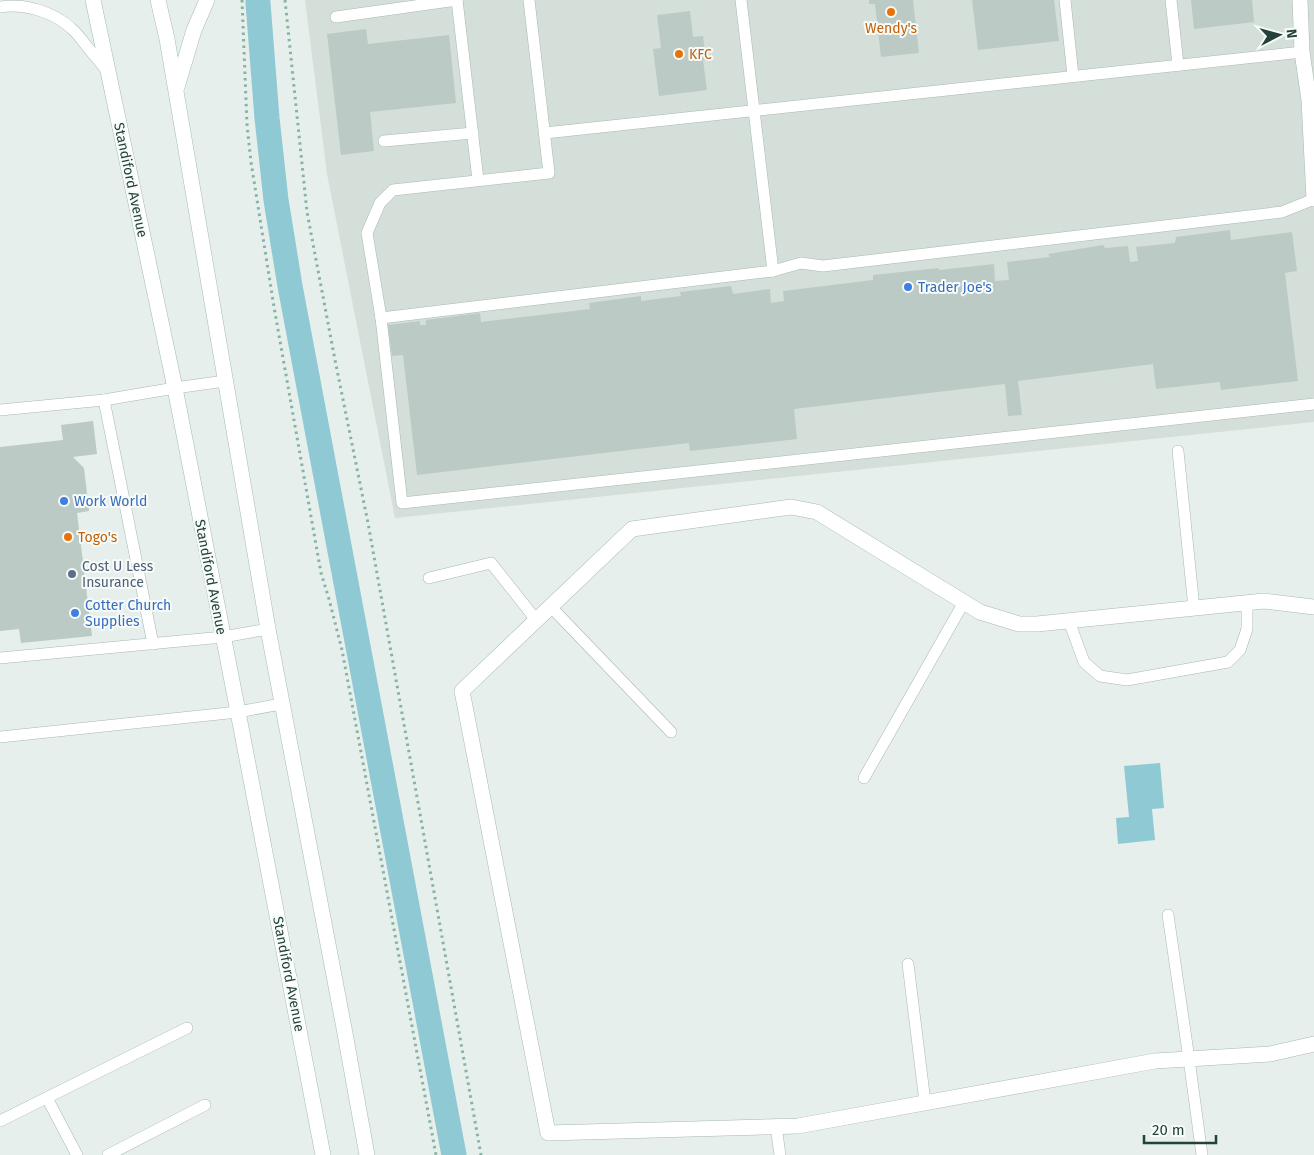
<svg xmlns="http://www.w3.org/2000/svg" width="1314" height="1155" viewBox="0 0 1314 1155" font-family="'Fira Sans',sans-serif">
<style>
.built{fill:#d4dfda}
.water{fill:#8ec9d4}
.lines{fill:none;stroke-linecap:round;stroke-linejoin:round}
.canal{stroke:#8ec9d4;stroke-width:25}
.building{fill:#bbcac4}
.lane-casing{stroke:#a8b8b2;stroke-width:12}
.street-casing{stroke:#a8b8b2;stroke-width:16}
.secondary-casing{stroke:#a4bbb3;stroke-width:16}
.path{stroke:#86b3a5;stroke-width:3;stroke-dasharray:2.5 4;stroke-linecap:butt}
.lane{stroke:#fff;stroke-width:11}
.street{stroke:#fff;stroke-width:15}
.secondary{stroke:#fff;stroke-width:15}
.food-dot{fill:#e8710a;stroke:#f7fbf9;stroke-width:2}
.shop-dot{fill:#3f7fe0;stroke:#f7fbf9;stroke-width:2}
.service-dot{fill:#5c6f8a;stroke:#f7fbf9;stroke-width:2}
.labels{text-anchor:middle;stroke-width:4;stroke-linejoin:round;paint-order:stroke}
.food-label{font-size:14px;fill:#c56008;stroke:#f7fbf9;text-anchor:start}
.street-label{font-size:14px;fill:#24423a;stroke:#f7fbf9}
.shop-label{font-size:14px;fill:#366cbe;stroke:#f7fbf9;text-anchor:start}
.service-label{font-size:14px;fill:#4e5e75;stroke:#f7fbf9;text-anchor:start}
</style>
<rect width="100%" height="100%" fill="#e6efeb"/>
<path class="built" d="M305,0H1314V422L395,518L327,174Z"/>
<path class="water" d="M1160,763L1164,808L1152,809L1155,840L1118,844L1116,818L1129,817L1124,766Z"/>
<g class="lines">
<path class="canal" d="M258,3L267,118L276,200L290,286L454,1155"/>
</g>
<g class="building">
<path d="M869,0H913L919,53L881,57L875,4H869Z"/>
<path d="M972,0H1054L1059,41L978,50Z"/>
<path d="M1191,0H1252L1254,22L1194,29Z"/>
<path d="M690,11L693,37L703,36L706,60H703L707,90L659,96L653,49L661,48L657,15Z"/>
<path d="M366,29L368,44L449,35L456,103L370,112L374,151L341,155L327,34Z"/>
<path d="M1230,230L1231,240L1292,232L1297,271L1285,273L1298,381L1221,390L1220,382L1156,389L1153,364L1018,381L1022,415L1008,416L1005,384L794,409L797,439L690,451L689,443L417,475L403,355L392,356L388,325L420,321V325H426V320L480,313L481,322L590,309L589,303L641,296V301L681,296L680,292L731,286L733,294L770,289L771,303L784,301L783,291L873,280V275L939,268V270L994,264L995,281L1009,280L1007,262L1050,257L1048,254L1103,245L1105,248L1128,246L1130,262L1138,261L1136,247L1175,243L1176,237Z"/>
<path d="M93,421L97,454L73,457L84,468L89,511L77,513L92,636L21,643L19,629L0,631V447L63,440L61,425Z"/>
</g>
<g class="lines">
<g class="lane-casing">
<g id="lane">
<path d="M457,0L478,180"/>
<path d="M529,0L549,173L393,190L380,203L367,233L381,318L402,503L1314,404"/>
<path d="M741,0L773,271"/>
<path d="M1065,0L1073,76"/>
<path d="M1171,0L1178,65"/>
<path d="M0,7C25,3 54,12 72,29C77,33 81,39 85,44C92,53 100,62 107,71"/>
<path d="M336,17L457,0"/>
<path d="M545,133L1302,52"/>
<path d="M384,141L473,133"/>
<path d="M381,318L773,271L801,263L823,266L1282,212L1314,199"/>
<path d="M104,400L153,644"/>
<path d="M0,410L104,400L175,388L225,381"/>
<path d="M1178,451L1194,608"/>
<path d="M429,578L491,563L537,621"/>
<path d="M551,607L671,732"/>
<path d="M1069,621L1084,662L1100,676L1127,680L1228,662L1240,650L1247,629V602"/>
<path d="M0,658L223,637L268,629"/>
<path d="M0,737L238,712L281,704"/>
<path d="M864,778L964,602"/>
<path d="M1168,915L1189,1059L1202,1155"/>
<path d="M908,964L925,1102"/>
<path d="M47,1098L77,1155"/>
<path d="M0,1121L187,1028"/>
<path d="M776,1126L780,1155"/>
<path d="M108,1155L205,1105"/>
</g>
</g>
<g class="street-casing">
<g id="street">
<path d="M1300,0L1302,52L1309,100L1314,199"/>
<path d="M1314,607L1264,601L1037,624H1019L980,612L817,512L791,507L632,529L462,691L548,1133L798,1126L1155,1061L1270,1054L1314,1044"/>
</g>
</g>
<g class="secondary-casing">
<g id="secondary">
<path d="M93,0L175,388L238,712L323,1155"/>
<path d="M158,0L167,39L268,629L344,1028L367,1155"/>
<path d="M177,87L194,30L207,0"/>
</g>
</g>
<g class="path">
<path d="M242,0L247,125L251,162L274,307L321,573L329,599L342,650L436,1155"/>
<path d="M285,0L307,212L335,360L368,523L481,1155"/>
</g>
<use href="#lane" class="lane"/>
<use href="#street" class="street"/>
<use href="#secondary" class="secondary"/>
</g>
<g class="food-dot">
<circle cx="891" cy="12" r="5"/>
<circle cx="679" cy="54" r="5"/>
<circle cx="68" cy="537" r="5"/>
</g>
<g class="shop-dot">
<circle cx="908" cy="287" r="5"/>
<circle cx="64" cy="501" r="5"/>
<circle cx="75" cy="613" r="5"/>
</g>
<circle class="service-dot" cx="72" cy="574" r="5"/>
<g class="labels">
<g class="food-label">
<text x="891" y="33" text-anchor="middle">Wendy's</text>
<text x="689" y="59">KFC</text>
<text x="78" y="542">Togo's</text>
</g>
<g class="street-label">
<text transform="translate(131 180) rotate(78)" y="5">Standiford Avenue</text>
<text transform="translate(211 577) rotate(79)" y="5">Standiford Avenue</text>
<text transform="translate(289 974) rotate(79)" y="5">Standiford Avenue</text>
</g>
<g class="shop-label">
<text x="918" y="292">Trader Joe's</text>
<text x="74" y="506">Work World</text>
<text x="85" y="610">Cotter Church<tspan x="85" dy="16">Supplies</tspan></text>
</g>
<g class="service-label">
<text x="82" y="571">Cost U Less<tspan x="82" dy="16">Insurance</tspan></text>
</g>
</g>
<g transform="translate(1279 35) rotate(84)" stroke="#f7fbf9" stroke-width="4" paint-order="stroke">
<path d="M0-4L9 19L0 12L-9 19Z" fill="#24423a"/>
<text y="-8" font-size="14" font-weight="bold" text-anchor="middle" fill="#24423a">N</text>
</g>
<path d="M1144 1135v8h72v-8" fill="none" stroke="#24423a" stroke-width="2.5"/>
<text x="1152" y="1135" font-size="15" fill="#24423a" stroke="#f7fbf9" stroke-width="4" paint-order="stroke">20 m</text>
</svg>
